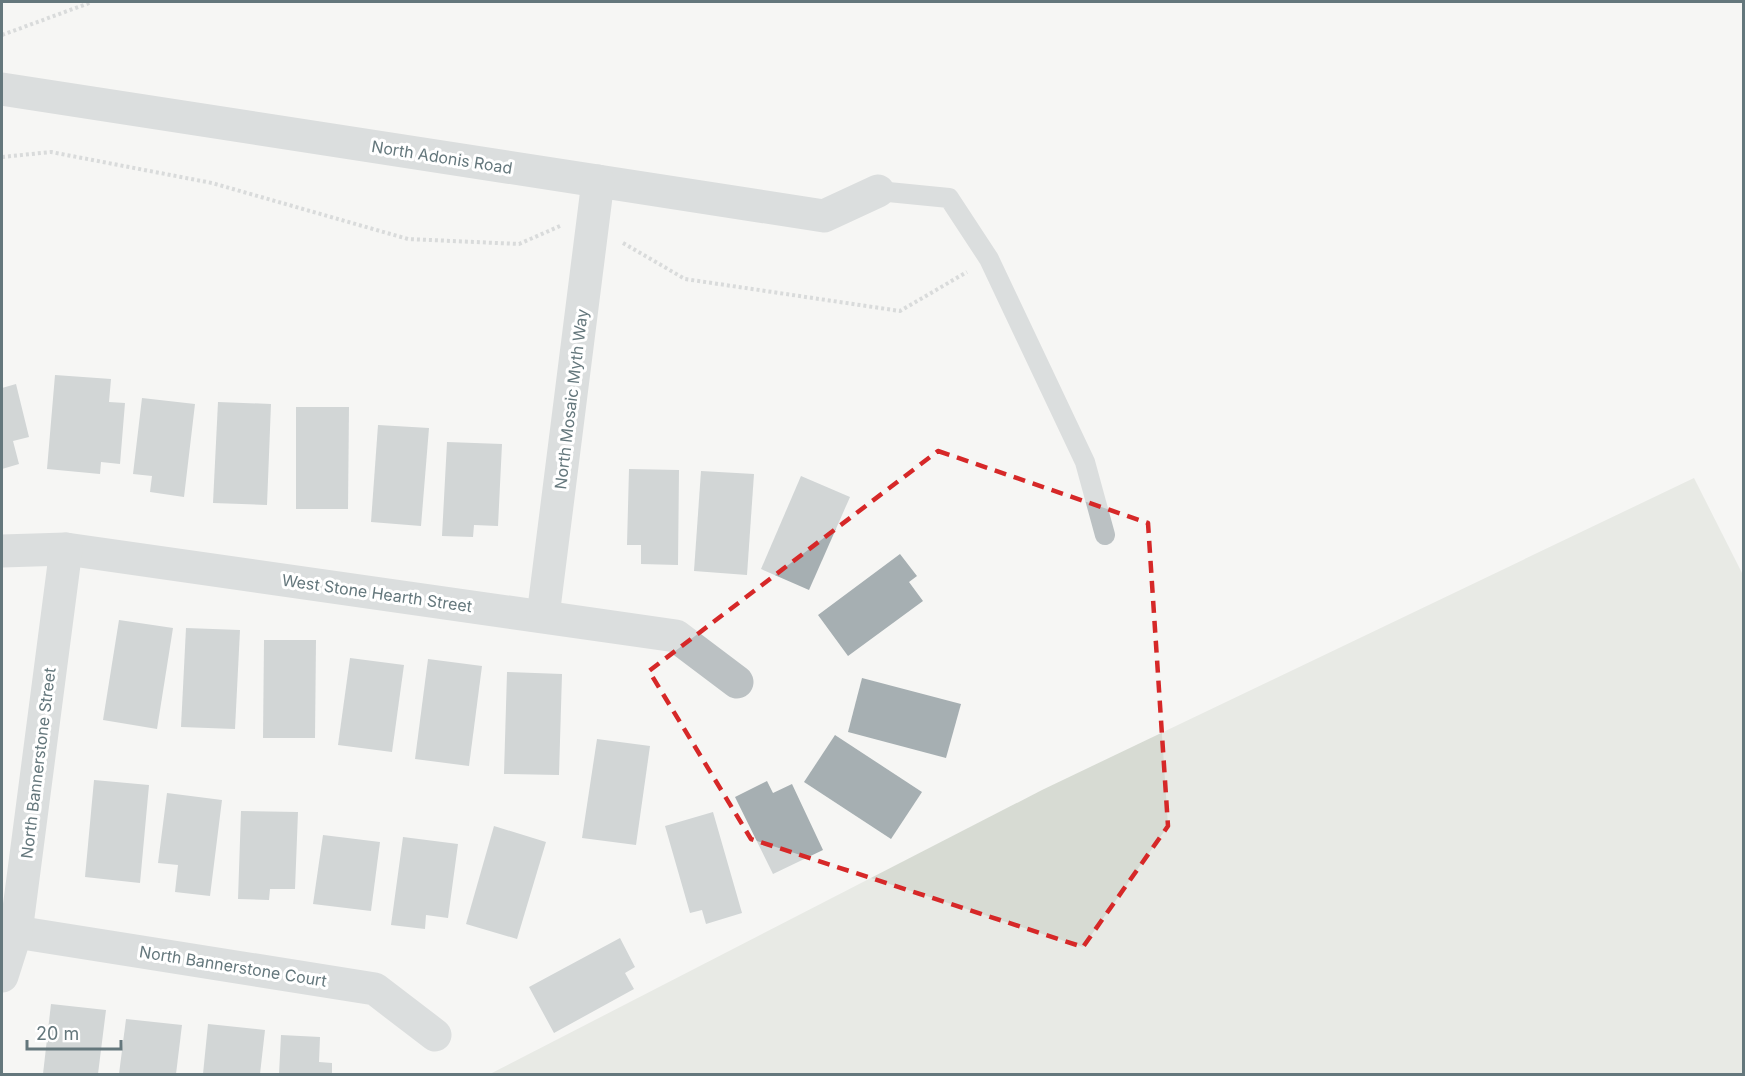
<svg xmlns="http://www.w3.org/2000/svg" width="1745" height="1076" viewBox="0 0 1745 1076" font-family="Inter,sans-serif">
<style>
.green{fill:#d7dbd3}
.building{fill:#a6afb2}
.lines{fill:none;stroke-linecap:round;stroke-linejoin:round}
.path{stroke:#b6babc;stroke-width:4;stroke-dasharray:3 3;stroke-linecap:butt}
.service{stroke:#bbc1c3;stroke-width:20}
.minor{stroke:#bbc1c3;stroke-width:33}
.marked{fill:none;stroke:#d62828;stroke-width:4.5;stroke-dasharray:12 8;stroke-linejoin:round}
.labels{text-anchor:middle;stroke-width:6;stroke-linejoin:round;paint-order:stroke}
.street-label{font-size:16px;fill:#64777c;stroke:#fff}
</style>
<rect width="100%" height="100%" fill="#f6f6f4"/>
<path class="green" d="M1694,478L1743,575V1074H490L1042,790Z"/>
<g class="building">
<path d="M55,375L111,379L109,402L125,403L120,464L101,462L100,474L47,469Z"/>
<path d="M16,384L29,437L13,441L19,464L2,469V388Z"/>
<path d="M142,398L195,404L184,497L150,492L152,476L133,474Z"/>
<path d="M218,402L271,404L267,505L213,503Z"/>
<path d="M296,407H349L348,509H296Z"/>
<path d="M378,425L429,428L421,526L371,522Z"/>
<path d="M447,442L502,444L498,526L474,525L473,537L442,536Z"/>
<path d="M629,469L679,470L678,565L641,564V545H627Z"/>
<path d="M701,471L754,474L747,575L694,571Z"/>
<path d="M801,476L850,497L809,590L761,569Z"/>
<path d="M900,554L917,576L909,582L923,601L848,656L818,615Z"/>
<path d="M119,620L173,628L157,729L103,720Z"/>
<path d="M186,628L240,630L235,729L181,727Z"/>
<path d="M264,640H316L315,738H263Z"/>
<path d="M350,658L404,665L392,752L338,745Z"/>
<path d="M428,659L482,666L469,766L415,759Z"/>
<path d="M507,672L562,674L559,775L504,774Z"/>
<path d="M862,678L961,704L946,758L848,732Z"/>
<path d="M835,735L922,792L891,839L804,782Z"/>
<path d="M597,739L650,746L636,845L582,838Z"/>
<path d="M94,780L149,785L140,883L85,877Z"/>
<path d="M767,781L773,793L792,784L823,850L773,874L735,797Z"/>
<path d="M167,793L222,800L210,896L175,892L178,865L158,863Z"/>
<path d="M241,811L298,812L295,889H270L269,900L238,899Z"/>
<path d="M713,812L742,913L706,924L702,910L690,913L665,826Z"/>
<path d="M494,826L546,842L517,939L466,924Z"/>
<path d="M323,835L380,842L371,911L313,904Z"/>
<path d="M403,837L458,844L448,918L426,915L425,929L391,925Z"/>
<path d="M620,938L635,967L625,973L634,989L554,1033L529,987Z"/>
<path d="M51,1004L106,1010L98,1074H43Z"/>
<path d="M126,1019L182,1025L176,1074H119Z"/>
<path d="M208,1024L265,1030L260,1074H203Z"/>
<path d="M281,1035L320,1037L319,1062L332,1063V1074H279Z"/>
</g>
<g class="lines">
<g class="path">
<path d="M2,35L92,2"/>
<path d="M2,157L51,152L212,183L408,239L519,244L560,226"/>
<path d="M623,243L685,279L900,311L967,272"/>
</g>
<path class="service" d="M878,191L949,198L989,259L1085,462L1105,535"/>
<g class="minor">
<path d="M2,89L824,216L878,191"/>
<path d="M2,551L66,549L676,636L737,682"/>
<path d="M543,616L598,181"/>
<path d="M16,932L375,989L435,1035"/>
<path d="M2,976L16,932L66,549"/>
</g>
</g>
<path d="M0 0H1745V1076H0ZM938,451L1148,523L1168,826L1083,947L751,839L649,671Z" fill="#f6f6f4" fill-opacity=".55" fill-rule="evenodd"/>
<path class="marked" d="M938,451L1148,523L1168,826L1083,947L751,839L649,671Z"/>
<g class="labels">
<g class="street-label">
<text transform="translate(442 157) rotate(9)" y="6">North Adonis Road</text>
<text transform="translate(571 399) rotate(-83)" y="6">North Mosaic Myth Way</text>
<text transform="translate(377 593) rotate(8)" y="6">West Stone Hearth Street</text>
<text transform="translate(38 763) rotate(-83)" y="6">North Bannerstone Street</text>
<text transform="translate(233 966) rotate(9)" y="6">North Bannerstone Court</text>
</g>
</g>
<rect width="1745" height="1076" fill="none" stroke="#64777c" stroke-width="6"/>
<path d="M27 1040v9h94v-9" fill="none" stroke="#64777c" stroke-width="3"/>
<text x="36" y="1040" font-size="18" fill="#64777c" stroke="#ffffff" stroke-width="4.5" paint-order="stroke">20 m</text>
</svg>
